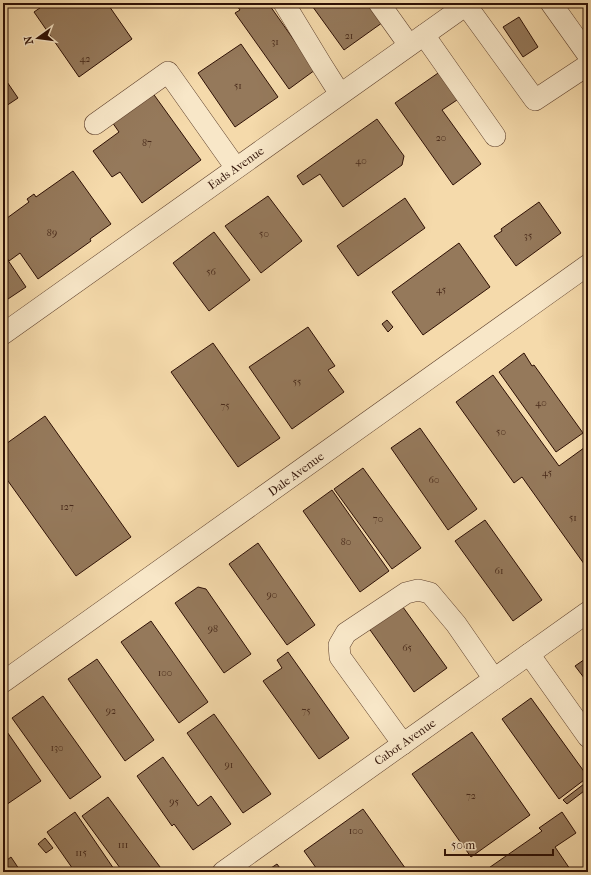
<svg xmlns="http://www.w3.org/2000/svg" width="591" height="875" viewBox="0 0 591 875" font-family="'IM FELL French Canon',serif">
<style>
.building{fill:#95795b;stroke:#2e1005}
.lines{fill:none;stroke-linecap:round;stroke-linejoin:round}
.minor-casing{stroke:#60422e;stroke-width:22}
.minor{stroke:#f8e7c8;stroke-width:21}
.labels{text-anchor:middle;stroke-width:3;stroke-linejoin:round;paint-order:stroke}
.number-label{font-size:10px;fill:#482a1a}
.street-label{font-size:12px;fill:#2e1005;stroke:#f8e7c8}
</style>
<rect width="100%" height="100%" fill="#f5daab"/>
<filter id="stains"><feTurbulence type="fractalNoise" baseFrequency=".005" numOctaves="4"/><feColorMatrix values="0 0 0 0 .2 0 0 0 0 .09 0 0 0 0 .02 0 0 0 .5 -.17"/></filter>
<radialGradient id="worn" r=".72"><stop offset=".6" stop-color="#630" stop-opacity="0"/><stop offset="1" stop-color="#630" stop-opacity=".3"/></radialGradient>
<g class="building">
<path d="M47,3H107L132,39L79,77L34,12Z"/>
<path d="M235,3H268L315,70L289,89L235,13L240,10Z"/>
<path d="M310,3H373L386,20L344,50Z"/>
<path d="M519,17L538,47L523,57L503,27Z"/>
<path d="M241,44L278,97L235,127L198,73Z"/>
<path d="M441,71L460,98L442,110L481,164L453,185L395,103Z"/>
<path d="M3,76L18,98L3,108Z"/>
<path d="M152,92L201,160L142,203L120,172L112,177L93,151L119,132L112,122Z"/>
<path d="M377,119L404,156L402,165L343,207L320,174L303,185L297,176Z"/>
<path d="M73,171L111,224L90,239L91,241L38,279L20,253L9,261L3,252V221L29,202L27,199L34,194L36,197Z"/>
<path d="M268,196L302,241L261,273L225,226Z"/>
<path d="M405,198L425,228L358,276L337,246Z"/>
<path d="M539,202L561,233L516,266L494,236L502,231L501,229Z"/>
<path d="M214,232L250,280L209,311L173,263Z"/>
<path d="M459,243L490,287L423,335L392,292Z"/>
<path d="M3,253L26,287L5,301L3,298Z"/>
<path d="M387,320L393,327L388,332L382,324Z"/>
<path d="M308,327L335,366L328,370L344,392L292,429L249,367Z"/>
<path d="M213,343L280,438L238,467L171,372Z"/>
<path d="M524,353L532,366L534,365L583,433L556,452L499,372Z"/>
<path d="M493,375L559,466L588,445V567L587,568L522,477L514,483L456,402Z"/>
<path d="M45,416L131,537L76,576L3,474V446Z"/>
<path d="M420,428L477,509L448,530L391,448Z"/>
<path d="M363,468L421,548L392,569L334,489Z"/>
<path d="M332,490L389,571L360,592L303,511Z"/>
<path d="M485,520L542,600L513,621L455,541Z"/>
<path d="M258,543L315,625L287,645L229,564Z"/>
<path d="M198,587L206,589L251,654L224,673L175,603Z"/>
<path d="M400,603L447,668L414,692L368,627Z"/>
<path d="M151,621L208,702L179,723L121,642Z"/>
<path d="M288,652L349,738L319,759L263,681L282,668L277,660Z"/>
<path d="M588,657V683L575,666Z"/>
<path d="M97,659L154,740L125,761L68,679Z"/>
<path d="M43,696L101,777L70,799L12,718Z"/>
<path d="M531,698L588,777L559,799L502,719Z"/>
<path d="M214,714L271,794L243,813L187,733Z"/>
<path d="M3,726L41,781L3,807Z"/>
<path d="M472,732L530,815L471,857L412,774Z"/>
<path d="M163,757L198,806L211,796L231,824L193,850L174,824L172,826L137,776Z"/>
<path d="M584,784L588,788L567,804L563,800Z"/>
<path d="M108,797L163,871L162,872H123L82,816Z"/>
<path d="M363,809L408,872H319L304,851Z"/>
<path d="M75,812L116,872H75L47,832Z"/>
<path d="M562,812L576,833L555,847L572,872H483L542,831L539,828Z"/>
<path d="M45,838L53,848L46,853L38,844Z"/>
<path d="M11,857L21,872H3V863Z"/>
<path d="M277,864L283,872H265Z"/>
</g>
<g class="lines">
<g class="minor-casing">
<g id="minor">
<path d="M284,3L321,64L340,94"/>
<path d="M379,3L409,45"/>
<path d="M551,3L588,55"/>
<path d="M466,5L535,100L588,65"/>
<path d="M424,35L495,136"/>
<path d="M95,124L168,72L236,168"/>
<path d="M3,334L469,3"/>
<path d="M529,654L588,737"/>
<path d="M3,682L588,265"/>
<path d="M403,744L340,657L339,645L346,633L406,593L418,590L430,593L456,624L494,679"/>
<path d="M223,872L588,612"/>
</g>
</g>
<use href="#minor" class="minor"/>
</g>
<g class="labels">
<g class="number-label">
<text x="349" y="39">21</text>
<text x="275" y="45">31</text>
<text x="85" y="62">42</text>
<text x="238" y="89">51</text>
<text x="441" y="141">20</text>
<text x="147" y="146">87</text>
<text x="361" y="164">40</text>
<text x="52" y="236">89</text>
<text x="264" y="237">50</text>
<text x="528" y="239">35</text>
<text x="211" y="275">56</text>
<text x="441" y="293">45</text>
<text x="297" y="385">55</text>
<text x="541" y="406">40</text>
<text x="225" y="409">75</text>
<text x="501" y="435">50</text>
<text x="547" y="476">45</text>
<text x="434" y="483">60</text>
<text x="67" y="510">127</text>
<text x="573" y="521">51</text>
<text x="378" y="522">70</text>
<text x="346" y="545">80</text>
<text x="499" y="574">61</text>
<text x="272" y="598">90</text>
<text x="213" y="632">98</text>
<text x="407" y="651">65</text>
<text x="165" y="676">100</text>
<text x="111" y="714">92</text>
<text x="306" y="714">75</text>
<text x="57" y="751">130</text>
<text x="229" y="768">91</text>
<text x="471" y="799">72</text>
<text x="174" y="805">95</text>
<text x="356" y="834">100</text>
<text x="123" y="848">111</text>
<text x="81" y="856">115</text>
</g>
<g class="street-label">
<text transform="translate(236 168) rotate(-35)" y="4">Eads Avenue</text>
<text transform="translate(296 474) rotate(-36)" y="4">Dale Avenue</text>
<text transform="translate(405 742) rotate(-35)" y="4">Cabot Avenue</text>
</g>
</g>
<rect width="591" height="875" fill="none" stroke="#f5daab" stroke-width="16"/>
<rect x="4" y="4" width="583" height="867" fill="none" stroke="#2e1005" stroke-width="2"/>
<rect x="8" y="8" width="575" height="859" fill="none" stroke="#2e1005"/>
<g transform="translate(38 38) rotate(256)" stroke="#f8e7c8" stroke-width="3" paint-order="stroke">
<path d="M0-3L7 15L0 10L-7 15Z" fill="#2e1005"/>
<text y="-6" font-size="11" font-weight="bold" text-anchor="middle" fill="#2e1005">N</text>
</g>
<path d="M445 849v6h108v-6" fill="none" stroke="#2e1005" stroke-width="2"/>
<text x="451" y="849" font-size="12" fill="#2e1005" stroke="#f8e7c8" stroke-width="3" paint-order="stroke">50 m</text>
<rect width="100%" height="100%" filter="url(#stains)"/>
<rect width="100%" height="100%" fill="url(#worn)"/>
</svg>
